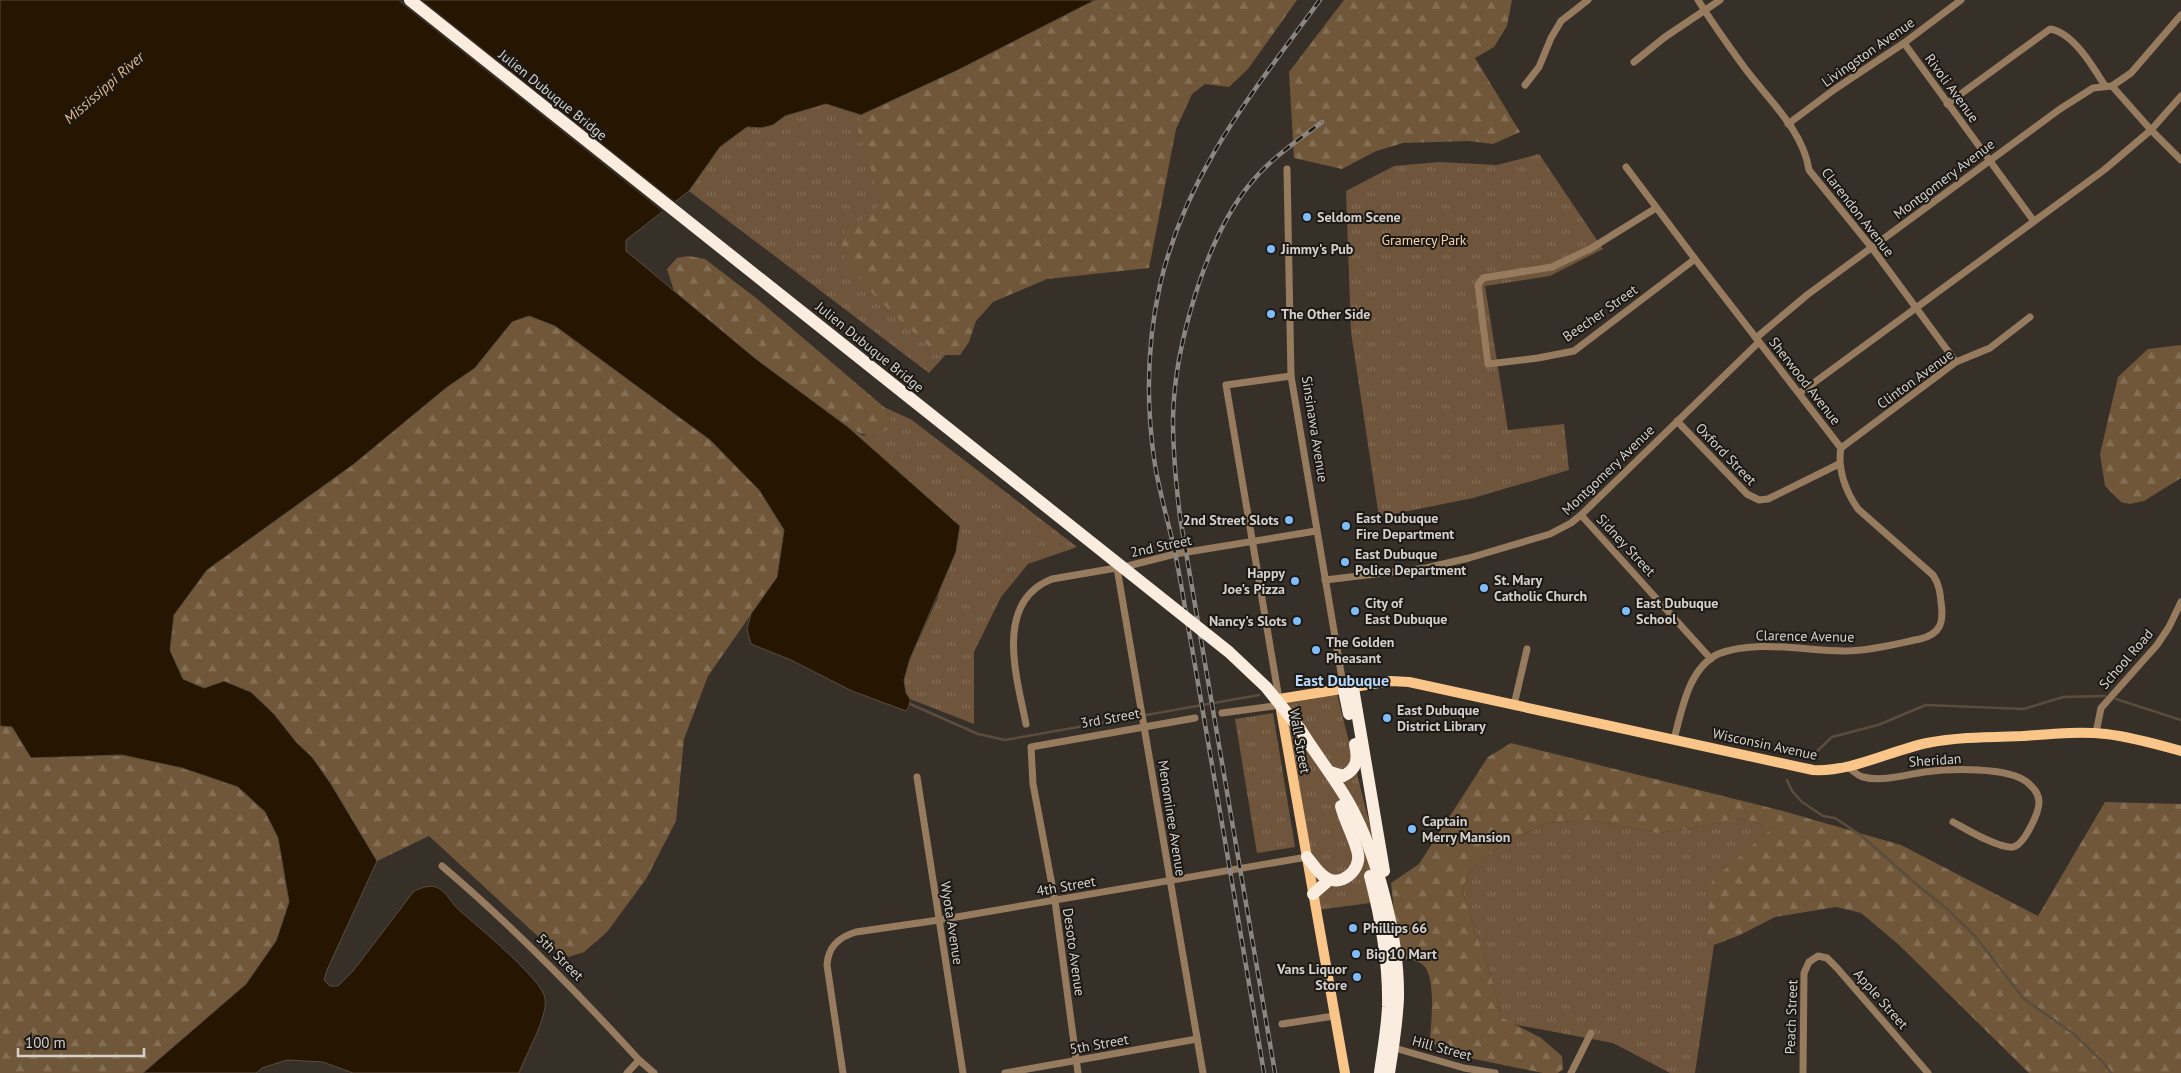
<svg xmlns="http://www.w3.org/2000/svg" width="2181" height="1073" viewBox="0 0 2181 1073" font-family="'PT Sans',sans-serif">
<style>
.grass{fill:url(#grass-tufts)}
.forest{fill:url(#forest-firs)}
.water{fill:#261501;stroke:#5a4d3e}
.pier{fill:#373029}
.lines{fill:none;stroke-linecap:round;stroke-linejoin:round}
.stream{stroke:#5a4d3e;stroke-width:2.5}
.street{stroke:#967b5f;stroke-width:7}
.primary{stroke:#fac588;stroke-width:10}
.highway{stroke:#faeddf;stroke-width:12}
.rail-casing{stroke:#8c8680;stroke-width:4.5}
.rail{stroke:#1c1915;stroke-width:2.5;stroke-dasharray:8;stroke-linecap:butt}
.highway-bridge{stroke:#faeddf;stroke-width:12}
.poi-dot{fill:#7fbdfa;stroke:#1c1915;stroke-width:2}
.labels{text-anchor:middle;stroke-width:4;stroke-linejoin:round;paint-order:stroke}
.street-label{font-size:14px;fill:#d5d0cc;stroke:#1c1915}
.poi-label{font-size:14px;font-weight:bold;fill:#d5d0cc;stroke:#1c1915;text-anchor:start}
.park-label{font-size:14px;fill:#fbd5ac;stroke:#1c1915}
.water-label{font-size:15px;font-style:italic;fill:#e6b885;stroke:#1c1915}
.quarter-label{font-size:16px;font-weight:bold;fill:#b7d9fb;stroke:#1c1915}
</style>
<defs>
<pattern id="grass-tufts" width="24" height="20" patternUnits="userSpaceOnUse" patternTransform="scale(1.25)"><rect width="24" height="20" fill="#6e553b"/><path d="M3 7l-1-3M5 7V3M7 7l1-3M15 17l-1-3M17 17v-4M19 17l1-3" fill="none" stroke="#826c56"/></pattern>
<pattern id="forest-firs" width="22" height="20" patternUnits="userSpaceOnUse" patternTransform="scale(1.25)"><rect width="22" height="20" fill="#715739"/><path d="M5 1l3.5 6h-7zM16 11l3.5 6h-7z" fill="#846e54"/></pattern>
</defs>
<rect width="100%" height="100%" fill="#373029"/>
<g class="grass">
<path d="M826,104L861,115L894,209L950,350L929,373L689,191L720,147L747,127L761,128L773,125L785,116Z"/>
<path d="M1539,154L1603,249L1550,276L1485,286L1508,430L1564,424L1569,470L1473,498L1379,517L1351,332L1346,191L1394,166L1440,162L1497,165Z"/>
<path d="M884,407L912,420L1077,547L1028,564L1001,597L974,652V724L910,699L906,693L904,680L910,659L937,600L960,526L848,427L864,436L891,419Z"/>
<path d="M1337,694L1374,842L1370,903L1317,910L1282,700Z"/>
<path d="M1273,713L1295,847L1257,853L1235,719Z"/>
<path d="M1738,818L1756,822L1770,830L1759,841L1709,916L1706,937L1714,945L1695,1073H1670L1613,1043L1512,1024L1501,1017L1493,983L1462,890L1471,868L1507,842L1547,823L1591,820L1658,833L1706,826Z"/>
</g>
<g class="forest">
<path d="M1096,0H1297L1248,69L1229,87L1205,84L1192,94L1176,129L1149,268L1047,279L993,302L976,321L969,342L960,355H945L932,349C907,325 855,284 843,253C840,246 843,237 845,230L874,212L881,198L858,131L861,115L958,70Z"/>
<path d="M1344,0H1512L1507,26L1494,47L1475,58L1520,132L1493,144L1468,141L1403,143L1376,151L1342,169L1294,158L1289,72Z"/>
<path d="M689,256L705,259L756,298L884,407L891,419L887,430C870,438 864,436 848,427L756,359L674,291L667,269L677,258Z"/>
<path d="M529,316L555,326L710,440L759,490L784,530L777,577L708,676L684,739L676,821L646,879L607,932L584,952L568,957L542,940L429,836L377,861L331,784L312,757L297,743L204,688L183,679L170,650L174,615L207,570L354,464L446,388L475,368L512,322Z"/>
<path d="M2181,345V478L2144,501L2130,504L2121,502L2105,486L2100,454L2118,377L2148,349Z"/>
<path d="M0,726L12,727L31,758L122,755L182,768L238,787L265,812L278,838L289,902L276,941L246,984L143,1073H0Z"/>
<path d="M1511,743L1783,811L1901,845L2038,916L2105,802L2181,804V1073H2029L1898,944L1861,913L1836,907L1775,917L1740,935L1714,945L1706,937L1710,885L1723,871L1770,830L1756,822L1738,818L1706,826L1658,833L1591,820L1547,823L1507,842L1471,868L1462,890L1493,983L1501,1017L1541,1038L1562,1056L1563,1069L1558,1073H1543L1444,1053L1430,1040C1431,1022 1437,975 1422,964C1417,960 1405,959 1399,958L1391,883L1419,864L1488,757Z"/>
</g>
<path class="water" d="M0,0H1095L958,70L861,115L826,104L785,116L773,125L761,128L747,127L720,147L689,191L626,240V251L756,359L848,427L960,526L956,552L910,659L904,680L906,693L910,699V704L906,711L852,691L791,660L751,644L747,629L751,614L777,577L784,530L759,490L710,440L555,326L529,316L512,322L475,368L446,388L354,464L207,570L174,615L170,650L183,679L204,688L224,681L251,692L274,714L297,743L312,757L331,784L377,861L327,970L324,980L330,986H338L353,971L414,891C422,888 428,885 436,887C446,890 452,905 460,911C476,925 542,979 545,998C548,1018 526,1053 519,1073H353L323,1062L287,1060L262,1068L256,1073H143L246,984L276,941L289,902L278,838L265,812L238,787L182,768L122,755L31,758L12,727L0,726Z"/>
<path class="pier" d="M397,0H422L677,203L664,213Z"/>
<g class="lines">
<g class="stream">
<path d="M2116,699L2181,720"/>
<path d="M910,704L978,734L1005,740L1259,695"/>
<path d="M1814,754L1832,737L1878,725L1926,705L2024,709L2063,697L2105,696"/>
<path d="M1787,780L1792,791L1802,802L1823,816L1835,818L1862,836L1915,883L1947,909L1975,936L2024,999L2074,1034L2103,1062L2111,1073"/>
</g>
<g class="street">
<path d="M1698,0C1712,23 1728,45 1744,67C1767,98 1803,130 1809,170L1872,248L1956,362"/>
<path d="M1904,43L2033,220"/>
<path d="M1634,62L1665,37L1720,0"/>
<path d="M1525,85L1539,67L1551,38L1561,21L1588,0"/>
<path d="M2112,86L2131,73L2181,15"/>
<path d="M1947,104L2050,29C2073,32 2094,68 2105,86"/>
<path d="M1788,124L1835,89L1904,43L1961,0"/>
<path d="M1626,167L1695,259L1841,448C1837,469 1846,492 1858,509L1933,575C1939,584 1940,592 1941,602C1944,622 1941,634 1920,639C1895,644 1869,651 1844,651C1804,651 1757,639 1718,654C1688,669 1682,710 1674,739"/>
<path d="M1287,169L1291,376L1344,690"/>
<path d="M1656,208L1590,249L1552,267L1483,278L1478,285L1488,364L1538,358L1574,351L1695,259"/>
<path d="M1756,338L1807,295L2060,109L2093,88L2112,86L2151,130L2181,160"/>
<path d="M1800,393L2104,170L2151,130L2181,96"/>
<path d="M1677,421L1747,494L1759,500L1768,499L1839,464"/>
<path d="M1841,448L1956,362L1990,348L2030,317"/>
<path d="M1581,515L1711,659"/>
<path d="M1117,568L1203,1073"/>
<path d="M1325,580L1426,568L1469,558L1550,534L1571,523L1581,515L1759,342"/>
<path d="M1514,705L1527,649"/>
<path d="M1222,713L1274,706L1279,699L1226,385L1291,376"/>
<path d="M1026,724C1017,678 993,602 1052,579L1128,566L1175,554L1316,531"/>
<path d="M2096,733L2101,708L2157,645L2169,627L2181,602"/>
<path d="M1848,767C1852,770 1858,776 1863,777C1882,782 1905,775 1924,772C1948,769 2009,766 2028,783C2034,788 2039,795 2039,802C2039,813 2024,845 2013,847C1999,849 1966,829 1953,822"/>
<path d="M917,777L963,1073"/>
<path d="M442,866C513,926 577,992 639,1060L654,1073"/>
<path d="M1282,1024L1334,1016"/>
<path d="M1391,1047L1464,1068L1495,1073"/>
<path d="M627,1073L639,1060"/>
<path d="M843,1073L827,965C828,946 839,937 856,932L939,920L1307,857"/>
<path d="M1005,1073L1197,1039"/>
<path d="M1078,1073L1055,901L1033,784L1031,747L1195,718"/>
<path d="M1571,1073L1591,1033"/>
<path d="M1803,1073L1804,973L1809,962L1818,956L1827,958L1837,968L1928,1073"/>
</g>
<path class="primary" d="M1345,1073L1279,699L1391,681L1409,682L1813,770C1852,772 1889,751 1927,743C1958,737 1991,737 2022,736C2050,734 2079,731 2106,734C2132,737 2156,744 2181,751"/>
<g class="highway">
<path d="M1353,688L1384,871"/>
<path d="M1344,690L1349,714"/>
<path d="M1300,729C1316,755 1335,778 1350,805C1378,857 1399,938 1398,998C1397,1023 1393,1048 1389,1073"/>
<path d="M1330,772L1343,776C1358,769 1358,758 1355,744"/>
<path d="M1307,857C1312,863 1318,873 1325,877C1340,888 1361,871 1358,854C1355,839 1345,822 1341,806"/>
<path d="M1370,876C1381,918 1389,964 1388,1007C1387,1029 1383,1051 1380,1073"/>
<path d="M1313,894L1329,880"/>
</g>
<g class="rail-casing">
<g id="rail">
<path d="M1264,1073C1240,931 1217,790 1192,648C1186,617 1182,585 1175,553C1169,524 1160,495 1155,465C1146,406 1147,343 1160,285C1186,172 1254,91 1320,0"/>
<path d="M1275,1073L1180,517C1176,484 1173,452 1173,419C1174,348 1205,239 1250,184C1270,159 1297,141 1322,122"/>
</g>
</g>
<use href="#rail" class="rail"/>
<path class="highway-bridge" d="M410,0L1229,652L1266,687L1300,729"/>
</g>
<g class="poi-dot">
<circle cx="1307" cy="217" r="5"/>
<circle cx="1271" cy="249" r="5"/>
<circle cx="1271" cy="314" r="5"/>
<circle cx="1289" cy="520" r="5"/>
<circle cx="1346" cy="526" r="5"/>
<circle cx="1345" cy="562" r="5"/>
<circle cx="1295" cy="581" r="5"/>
<circle cx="1484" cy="588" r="5"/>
<circle cx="1355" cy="611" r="5"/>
<circle cx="1626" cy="611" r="5"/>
<circle cx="1297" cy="621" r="5"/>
<circle cx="1316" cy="650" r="5"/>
<circle cx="1387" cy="718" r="5"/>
<circle cx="1412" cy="829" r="5"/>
<circle cx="1353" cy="928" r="5"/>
<circle cx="1356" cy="954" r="5"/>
<circle cx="1357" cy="977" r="5"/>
</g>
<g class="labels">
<g class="street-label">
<text transform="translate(1868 52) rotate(-35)" y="5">Livingston Avenue</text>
<text transform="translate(1952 88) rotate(54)" y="5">Rivoli Avenue</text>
<text transform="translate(553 95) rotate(39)" y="5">Julien Dubuque Bridge</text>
<text transform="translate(1944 179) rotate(-37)" y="5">Montgomery Avenue</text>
<text transform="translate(1858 212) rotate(52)" y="5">Clarendon Avenue</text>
<text transform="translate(1600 313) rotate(-35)" y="5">Beecher Street</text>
<text transform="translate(870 347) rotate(39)" y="5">Julien Dubuque Bridge</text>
<text transform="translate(1915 379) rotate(-36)" y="5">Clinton Avenue</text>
<text transform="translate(1805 381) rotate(52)" y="5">Sherwood Avenue</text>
<text transform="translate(1315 429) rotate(81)" y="5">Sinsinawa Avenue</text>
<text transform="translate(1726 454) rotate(46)" y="5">Oxford Street</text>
<text transform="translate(1608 470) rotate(-44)" y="5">Montgomery Avenue</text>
<text transform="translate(1626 545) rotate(47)" y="5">Sidney Street</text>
<text transform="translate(1161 546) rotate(-12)" y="5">2nd Street</text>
<text transform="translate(1805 636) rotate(1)" y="5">Clarence Avenue</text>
<text transform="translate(2126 659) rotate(-49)" y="5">School Road</text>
<text transform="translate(1110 718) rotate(-10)" y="5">3rd Street</text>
<text transform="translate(1300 741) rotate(80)" y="5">Wall Street</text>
<text transform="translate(1765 744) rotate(12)" y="5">Wisconsin Avenue</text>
<text transform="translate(1935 760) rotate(-4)" y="5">Sheridan</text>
<text transform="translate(1172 818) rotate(81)" y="5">Menominee Avenue</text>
<text transform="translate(1066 886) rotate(-10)" y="5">4th Street</text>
<text transform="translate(952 923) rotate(81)" y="5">Wyota Avenue</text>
<text transform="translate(1074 952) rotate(82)" y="5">Desoto Avenue</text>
<text transform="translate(560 957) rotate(45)" y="5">5th Street</text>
<text transform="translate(1881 999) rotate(49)" y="5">Apple Street</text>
<text transform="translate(1791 1017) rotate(-88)" y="5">Peach Street</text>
<text transform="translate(1099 1044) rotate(-10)" y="5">5th Street</text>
<text transform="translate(1442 1048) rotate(15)" y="5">Hill Street</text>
</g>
<g class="poi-label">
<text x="1317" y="222">Seldom Scene</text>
<text x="1281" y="254">Jimmy's Pub</text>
<text x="1281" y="319">The Other Side</text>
<text x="1356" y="523">East Dubuque<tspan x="1356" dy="16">Fire Department</tspan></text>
<text x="1279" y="525" text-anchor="end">2nd Street Slots</text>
<text x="1355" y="559">East Dubuque<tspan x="1355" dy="16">Police Department</tspan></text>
<text x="1285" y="578" text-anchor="end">Happy<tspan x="1285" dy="16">Joe's Pizza</tspan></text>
<text x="1494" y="585">St. Mary<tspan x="1494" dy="16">Catholic Church</tspan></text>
<text x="1365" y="608">City of<tspan x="1365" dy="16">East Dubuque</tspan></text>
<text x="1636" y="608">East Dubuque<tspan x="1636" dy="16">School</tspan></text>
<text x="1287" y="626" text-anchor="end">Nancy's Slots</text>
<text x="1326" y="647">The Golden<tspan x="1326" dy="16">Pheasant</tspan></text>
<text x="1397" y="715">East Dubuque<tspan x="1397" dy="16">District Library</tspan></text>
<text x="1422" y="826">Captain<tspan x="1422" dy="16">Merry Mansion</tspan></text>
<text x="1363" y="933">Phillips 66</text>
<text x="1366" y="959">Big 10 Mart</text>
<text x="1347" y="974" text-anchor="end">Vans Liquor<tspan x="1347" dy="16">Store</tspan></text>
</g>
<g class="park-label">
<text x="1424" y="245">Gramercy Park</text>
</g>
<g class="water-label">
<text transform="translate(104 88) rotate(-41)" y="5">Mississippi River</text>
</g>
<g class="quarter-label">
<text x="1342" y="686">East Dubuque</text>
</g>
</g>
<path d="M18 1048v8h126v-8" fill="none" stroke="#d5d0cc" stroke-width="2.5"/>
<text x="25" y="1048" font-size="15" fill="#d5d0cc" stroke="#1c1915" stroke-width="4" paint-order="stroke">100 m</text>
</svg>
